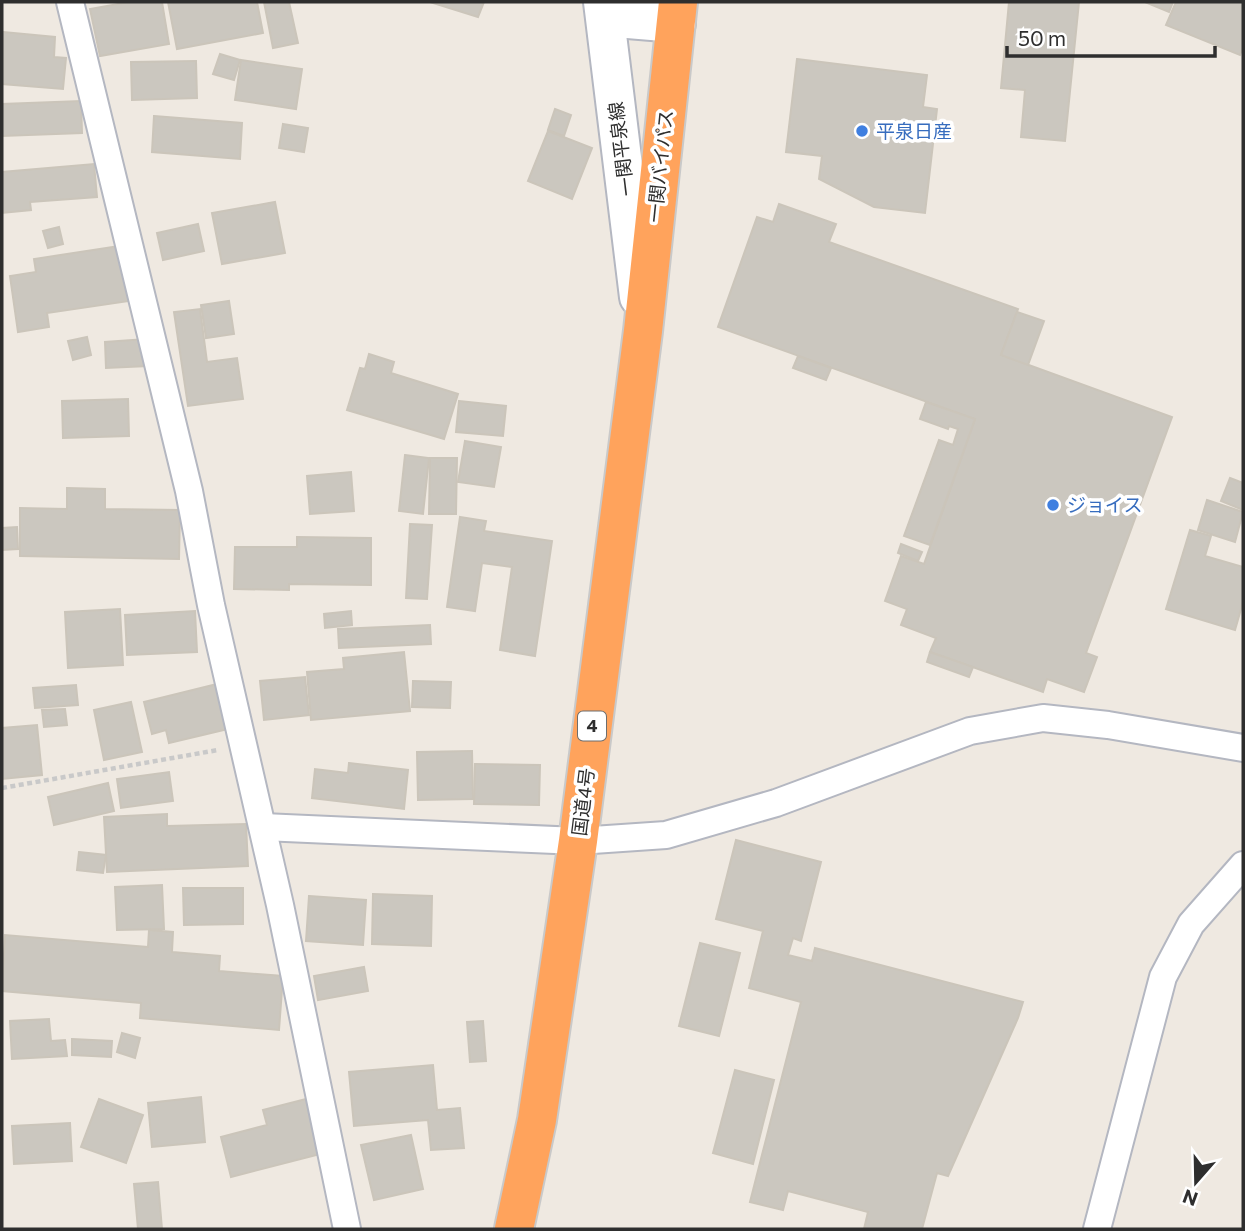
<svg xmlns="http://www.w3.org/2000/svg" width="1245" height="1231" viewBox="0 0 1245 1231" font-family="Commissioner,'Noto Sans JP',sans-serif">
<style>
.building{fill:#cbc7bf;stroke:#cbc5ba;stroke-width:2}
.lines{fill:none;stroke-linecap:round;stroke-linejoin:round}
.street-casing{stroke:#b4b7c1;stroke-width:30}
.secondary-casing{stroke:#b4b7c1;stroke-width:42}
.highway-casing{stroke:#c9c9c9;stroke-width:42}
.path{stroke:#c9c9c9;stroke-width:4.5;stroke-dasharray:5 3.5;stroke-linecap:butt}
.street{stroke:#fff;stroke-width:26}
.secondary{stroke:#fff;stroke-width:38}
.highway{stroke:#ffa35c;stroke-width:38}
.shop-dot{fill:#3f7fe0;stroke:#fff;stroke-width:2.5}
.labels{text-anchor:middle;stroke-width:7;stroke-linejoin:round;paint-order:stroke}
.shield{fill:#fff;stroke:#6d6d6d;stroke-width:2}
.shield-label{font-size:18px;font-weight:bold;fill:#2e2e2e}
.shop-label{font-size:19px;fill:#366cbe;stroke:#fff;text-anchor:start}
.street-label{font-size:19px;fill:#2e2e2e;stroke:#fff}
</style>
<rect width="100%" height="100%" fill="#efe9e1"/>
<g class="building">
<path d="M129,2H162L169,44L100,56L90,9Z"/>
<path d="M168,2H257L263,33L177,49Z"/>
<path d="M264,2H289L298,43L273,48Z"/>
<path d="M430,2H484L478,17Z"/>
<path d="M1009,2H1079L1065,141L1021,137L1025,90L1001,88Z"/>
<path d="M1145,2H1173L1169,12Z"/>
<path d="M1176,2H1243V47L1240,55L1166,25Z"/>
<path d="M3,32L55,37L54,57L66,58L63,89L2,84Z"/>
<path d="M220,54L240,60L234,80L213,74Z"/>
<path d="M797,59L927,75L923,107L937,109L925,213L874,207L819,179L822,156L786,152Z"/>
<path d="M241,60L302,69L296,109L235,100Z"/>
<path d="M196,61L197,98L132,100L131,62Z"/>
<path d="M81,101L82,133L2,136V104Z"/>
<path d="M555,109L571,115L564,136L548,130Z"/>
<path d="M154,116L242,123L240,159L152,152Z"/>
<path d="M283,124L308,128L304,152L279,148Z"/>
<path d="M548,131L592,148L572,199L528,181Z"/>
<path d="M94,164L97,197L30,202L31,210L2,213V172Z"/>
<path d="M275,202L285,253L222,264L212,213Z"/>
<path d="M779,204L836,224L829,242L1018,309L1001,355L1172,417L1086,653L1097,657L1084,692L1047,679L1043,692L930,652L936,638L901,625L907,609L885,601L901,556L924,564L975,419L718,327L757,217L773,222Z"/>
<path d="M198,224L204,251L163,260L157,233Z"/>
<path d="M59,227L63,244L48,248L43,231Z"/>
<path d="M120,246L129,301L47,313L49,327L18,332L10,276L36,272L34,259Z"/>
<path d="M229,301L234,334L206,338L201,305Z"/>
<path d="M200,309L207,362L237,358L243,399L188,406L174,312Z"/>
<path d="M1017,312L1044,321L1028,365L1001,355Z"/>
<path d="M87,337L91,355L73,360L68,341Z"/>
<path d="M146,339L148,366L106,368L105,342Z"/>
<path d="M369,354L394,362L391,373L458,394L444,439L347,410L360,368L365,369Z"/>
<path d="M798,356L831,368L826,380L793,368Z"/>
<path d="M128,399L129,436L63,438L62,401Z"/>
<path d="M459,401L506,406L503,436L456,432Z"/>
<path d="M926,402L975,419L930,545L904,536L939,440L953,445L958,429L949,426L948,429L920,419Z"/>
<path d="M465,441L501,447L494,487L458,482Z"/>
<path d="M405,455L429,458L423,514L399,511Z"/>
<path d="M430,458H457L456,514H429Z"/>
<path d="M351,472L354,511L310,514L307,476Z"/>
<path d="M1230,478L1243,483V510L1221,501Z"/>
<path d="M67,488L105,489V509L180,510L179,559L20,556V508L67,509Z"/>
<path d="M1207,500L1243,512L1235,542L1198,530Z"/>
<path d="M460,517L486,521L484,531L552,541L535,656L500,650L512,567L482,563L475,611L447,607Z"/>
<path d="M410,524L432,525L427,599L406,598Z"/>
<path d="M17,527L18,549L2,550V528Z"/>
<path d="M1190,530L1211,536L1205,556L1243,567V602L1235,630L1166,609Z"/>
<path d="M297,537L371,538V585L289,584V590L234,589L235,547H297Z"/>
<path d="M901,544L922,552L918,561L898,553Z"/>
<path d="M120,609L123,665L68,668L65,612Z"/>
<path d="M195,611L197,652L127,655L125,615Z"/>
<path d="M351,611L352,625L325,628L324,614Z"/>
<path d="M430,625L431,644L339,648L338,629Z"/>
<path d="M404,652L410,711L311,720L307,672L344,669L343,658Z"/>
<path d="M930,652L973,667L969,677L927,662Z"/>
<path d="M305,677L309,715L264,720L260,681Z"/>
<path d="M413,681L451,682L450,708L412,707Z"/>
<path d="M217,684L228,729L169,743L166,730L152,734L144,702Z"/>
<path d="M76,685L78,705L35,708L33,688Z"/>
<path d="M131,702L142,752L104,760L94,710Z"/>
<path d="M65,709L67,725L44,727L42,710Z"/>
<path d="M37,725L42,775L2,779V728Z"/>
<path d="M472,751L473,799L418,800L417,752Z"/>
<path d="M349,763L408,770L404,809L312,798L315,769L348,773Z"/>
<path d="M475,764L540,765L539,805L474,804Z"/>
<path d="M169,772L173,801L121,808L117,779Z"/>
<path d="M108,783L114,811L54,825L48,797Z"/>
<path d="M167,814V826L246,824L248,866L107,872L104,817Z"/>
<path d="M736,840L821,862L801,941L793,938L788,955L812,961L815,948L1023,1002L1018,1018L948,1176L937,1173L922,1229H864L868,1212L788,1191L783,1210L750,1202L801,1002L749,988L763,931L716,919Z"/>
<path d="M79,852L106,855L103,873L77,870Z"/>
<path d="M162,885L164,929L117,930L115,887Z"/>
<path d="M183,888H243V924L184,925Z"/>
<path d="M373,894L432,896L431,946L372,944Z"/>
<path d="M309,896L366,900L363,945L306,941Z"/>
<path d="M149,930L173,932L172,952L220,956L219,971L283,976L279,1030L140,1018L141,1003L2,991L5,935L148,947Z"/>
<path d="M700,943L740,953L719,1036L679,1026Z"/>
<path d="M364,967L368,991L318,1000L314,976Z"/>
<path d="M49,1019L51,1041L65,1040L67,1056L12,1059L10,1021Z"/>
<path d="M483,1021L486,1061L470,1062L467,1022Z"/>
<path d="M122,1033L140,1038L135,1058L117,1052Z"/>
<path d="M72,1039L112,1041L111,1057L72,1055Z"/>
<path d="M433,1065L437,1110L460,1108L464,1148L431,1150L428,1120L354,1126L349,1072Z"/>
<path d="M735,1070L774,1080L753,1164L713,1153Z"/>
<path d="M201,1097L205,1142L152,1147L148,1103Z"/>
<path d="M310,1098L324,1153L231,1177L221,1137L267,1125L263,1110Z"/>
<path d="M99,1099L143,1115L126,1163L81,1147Z"/>
<path d="M70,1123L72,1161L14,1164L12,1126Z"/>
<path d="M411,1135L423,1189L374,1200L361,1145Z"/>
<path d="M158,1182L162,1229H138L134,1184Z"/>
</g>
<g class="lines">
<g class="street-casing">
<g id="street">
<path d="M70,2L189,491L211,605L280,905L347,1229"/>
<path d="M263,827L578,841L666,835L776,803L970,731L1043,718L1108,725L1243,748"/>
<path d="M1097,1229L1163,977L1191,924L1243,865"/>
</g>
</g>
<g class="secondary-casing">
<g id="secondary">
<path d="M603,2L639,297"/>
<path d="M605,10L628,19L676,23"/>
</g>
</g>
<g class="highway-casing">
<path id="highway" d="M514,1229L537,1120L578,841L643,331L678,2"/>
</g>
<path class="path" d="M2,788L218,750"/>
<use href="#street" class="street"/>
<use href="#secondary" class="secondary"/>
<use href="#highway" class="highway"/>
</g>
<g class="shop-dot">
<circle cx="862" cy="131" r="7"/>
<circle cx="1053" cy="505" r="7"/>
</g>
<g class="labels">
<rect class="shield" x="578" y="711.5" width="28" height="29" rx="5"/>
<g class="shield-label">
<text x="592" y="732">4</text>
</g>
<g class="shop-label">
<text x="876" y="138">平泉日産</text>
<text x="1067" y="512">ジョイス</text>
</g>
<g class="street-label">
<text transform="translate(621 149) rotate(-97)" y="7">一関平泉線</text>
<text transform="translate(660 166) rotate(-84)" y="7">一関バイパス</text>
<text transform="translate(583 802) rotate(-83)" y="7">国道4号</text>
</g>
</g>
<rect width="1245" height="1231" fill="none" stroke="#2e2e2e" stroke-width="7"/>
<g transform="translate(1196 1182) rotate(200)" stroke="#ffffff" stroke-width="5" paint-order="stroke">
<path d="M0-5L12 26L0 18L-12 26Z" fill="#2e2e2e"/>
<text y="-10" font-size="19" font-weight="bold" text-anchor="middle" fill="#2e2e2e">N</text>
</g>
<path d="M1007 46v10h208v-10" fill="none" stroke="#2e2e2e" stroke-width="3.5"/>
<text x="1018" y="46" font-size="21" fill="#2e2e2e" stroke="#ffffff" stroke-width="5" paint-order="stroke">50 m</text>
</svg>
